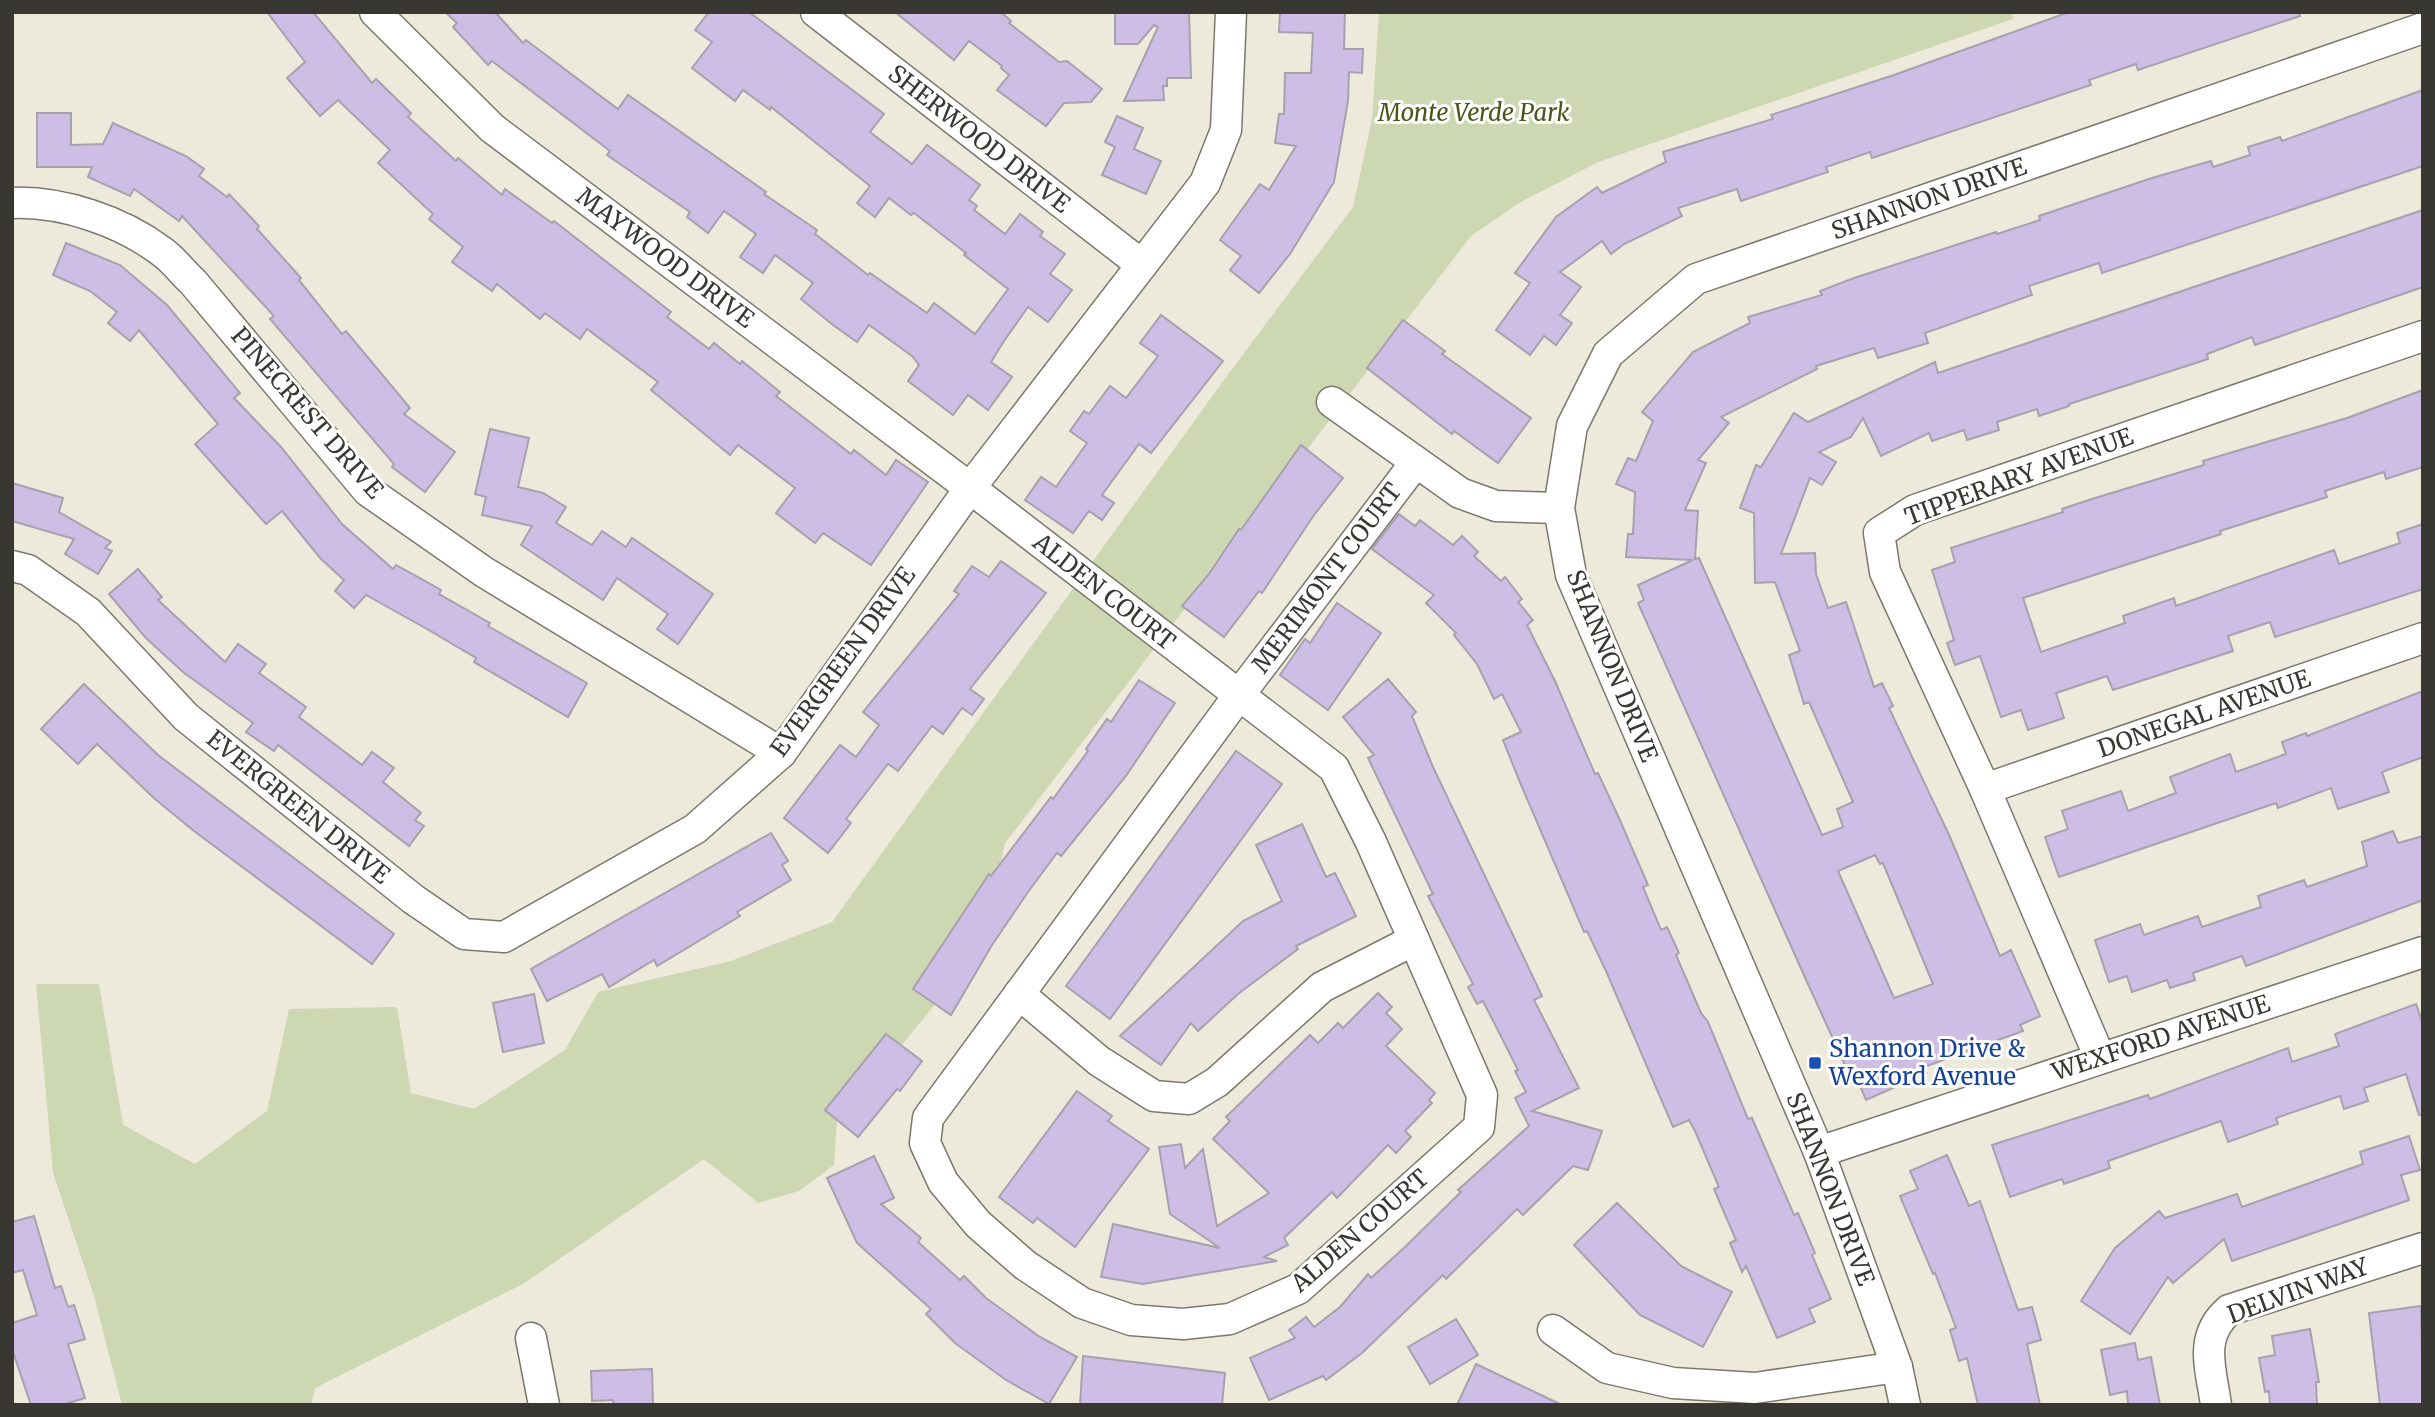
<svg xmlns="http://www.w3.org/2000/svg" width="2435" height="1417" viewBox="0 0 2435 1417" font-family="Merriweather,serif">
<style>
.green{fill:#cdd7b1}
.building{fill:#cebee5;stroke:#a6a1ae;stroke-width:2;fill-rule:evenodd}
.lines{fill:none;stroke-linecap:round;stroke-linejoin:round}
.minor-casing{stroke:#7c786b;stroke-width:33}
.minor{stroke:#fff;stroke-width:30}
.transit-dot{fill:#1a4fb4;stroke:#fff;stroke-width:2.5}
.labels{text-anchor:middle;stroke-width:6;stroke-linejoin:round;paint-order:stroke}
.park-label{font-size:24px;font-style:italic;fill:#4b5718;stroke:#fff}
.street-label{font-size:24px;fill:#393731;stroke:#fff}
.transit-label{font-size:24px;fill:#164399;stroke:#fff;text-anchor:start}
</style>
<rect width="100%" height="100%" fill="#eeeadb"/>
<path class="green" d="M1379,12H2012L2013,19L1598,162L1519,203L1471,236L1005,843L983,946L891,1058L839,1090L834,1165L799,1191L758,1203L704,1159L523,1284L315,1388L311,1405H122L94,1296L53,1173L36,984H99L123,1125L195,1164L267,1111L289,1009L397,1007L411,1093L474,1109L565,1050L598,992L731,961L832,922L1221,384L1353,207L1372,119Z"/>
<g class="building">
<path d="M267,12H313L372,83L376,79L411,113L408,117L456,161L458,158L502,195L505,189L552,223L554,221L671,312L667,317L709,349L714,343L740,364L742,361L780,392L776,396L851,454L854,450L886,475L896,460L928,482L871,565L823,533L815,543L776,513L795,488L738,445L730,455L651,390L658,382L587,329L580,339L545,313L540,319L497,284L492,291L452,262L463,247L429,219L433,214L378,163L390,150L338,100L320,116L287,78L305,62Z"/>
<path d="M445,12H495L523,43L526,40L618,109L628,95L766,192L764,194L817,230L815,234L868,275L870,273L927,313L934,303L975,334L1008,289L964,255L966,253L914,213L911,215L889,198L875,217L857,203L870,186L771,107L770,110L743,90L735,101L692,68L712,42L695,30L709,12H749L884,114L870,132L912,164L927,145L980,185L969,200L977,206L974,210L1005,234L1020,214L1043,232L1040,236L1065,254L1050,274L1072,290L1048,322L1028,307L1004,341L991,362L1012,377L988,410L968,395L953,415L908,381L919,365L912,356L869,325L857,342L833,325L801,299L813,283L775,255L763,273L740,257L756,234L724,211L708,233L687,217L690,212L607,155L610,151L492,61L488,65L453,27L457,23Z"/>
<path d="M895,12H1001L1011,21L1009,23L1059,62L1067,61L1102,89L1091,102L1064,103L1046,126L997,90L1009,75L1001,68L1002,66L969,41L954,60Z"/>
<path d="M1115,12H1189L1191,78H1167V86H1163L1164,100L1124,101L1158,27L1154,25L1138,44H1115Z"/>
<path d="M1280,12H1345L1344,49H1363L1362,73L1349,72L1348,101L1334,182L1290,254L1259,293L1230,270L1241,256L1220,240L1260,184L1269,190L1296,146L1275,143L1279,114H1284L1285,73H1311L1313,33L1279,32Z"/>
<path d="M2069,12H2299L2300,16L2138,70L2136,64L2089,80L2091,85L1872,158L1870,152L1826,167L1828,172L1741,201L1737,189L1678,208L1682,216L1624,244L1611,254L1602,241L1560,272L1581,287L1560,315L1572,323L1556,345L1544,336L1530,355L1496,330L1530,283L1515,273L1556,217L1597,187L1602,193L1666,162L1663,152L1773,119L1771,115L1894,75Z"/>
<path d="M2423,90V166L2102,273L2099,263L2029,286L2032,295L1925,333L1928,343L1878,358L1874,348L1816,366L1817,369L1721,417L1729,423L1698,460L1706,463L1685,510L1698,511L1695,559L1699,558L1822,835L1843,827L1837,809L1853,802L1809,702L1804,704L1789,655L1800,651L1775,582L1755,583L1754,513L1740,508L1756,465L1761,467L1794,413L1808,422L1935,362L1938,373L2423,210V287L2255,345L2252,337L2207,354L2208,359L2069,404V406L2039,416L2037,409L1997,422L1999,430L1967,440L1964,430L1932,441L1929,433L1881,456L1863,418L1851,437L1819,452L1836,462L1822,485L1810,478L1781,554L1815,553L1816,574L1828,608L1846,602L1874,687L1882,683L1893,706L1889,708L1950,837L2000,956L2011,950L2040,1016L2020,1025L2023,1031L1924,1067L1927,1073L1866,1100L1856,1076L1851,1078L1807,982L1638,603L1644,600L1638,585L1693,560L1626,557L1628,534H1633L1635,492L1616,484L1628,458L1636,461L1653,421L1642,412L1693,352L1750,323L1748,317L1822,295L1820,291L1854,278L1996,232L1997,234L2040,220L2039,216L2152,178L2211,161L2213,167L2250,155L2248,147L2280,137L2282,141ZM1875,855L1880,864L1883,863L1933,984L1894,998L1838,871Z"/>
<path d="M37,113H71V145L103,144L113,123L186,156L204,169L199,176L227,197L229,194L259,226L257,229L301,278L299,280L342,334L346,331L410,408L404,414L455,452L425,492L392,467L394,464L270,319L274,316L182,216L179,221L134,189L130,196L88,177L92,167H37Z"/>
<path d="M1117,116L1143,128L1134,149L1161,161L1146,194L1102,175L1115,147L1105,142Z"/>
<path d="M66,243L120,265L167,305L240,393L234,398L281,447L342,524L393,569L396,565L441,590L439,594L490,623L488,626L587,683L568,717L474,662L476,658L427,629L366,595L354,608L335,591L344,580L321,559L282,511L266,524L195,444L218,424L139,330L130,341L108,323L117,312L90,291L53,275Z"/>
<path d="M1161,315L1223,361L1151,453L1139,444L1102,495L1114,503L1102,520L1089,511L1073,533L1025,500L1041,477L1056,487L1087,443L1070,431L1084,411L1089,414L1110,386L1126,398L1158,356L1140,343Z"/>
<path d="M1403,320L1445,351L1442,354L1531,418L1498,463L1454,431L1452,434L1367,368Z"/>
<path d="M2423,390V467L2386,479L2384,472L2325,491L2327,497L2220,531L2221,534L2023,598L2041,652L2125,623L2123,616L2174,598L2176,606L2334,550L2339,564L2400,543L2397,533L2423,524V589L2275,637L2270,622L2228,636L2233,651L2113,690L2107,676L2056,693L2064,718L2028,730L2021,710L2001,717L1980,656L1955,665L1947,643L1954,640L1932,570L1955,562L1951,548L2063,512L2062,509L2095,498L2204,465L2203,461L2347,418Z"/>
<path d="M490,429L529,438L518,487L543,493L566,507L556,523L592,545L602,531L626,547L632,538L713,594L678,644L657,629L668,614L617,578L603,600L521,545L532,526L482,515L486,497L475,494Z"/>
<path d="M1301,445L1343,478L1314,515L1262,593L1259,591L1224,637L1182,606L1209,574L1239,529L1241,530Z"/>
<path d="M12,483L63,498L59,512L111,542L105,548L112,551L98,574L65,554L74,539L12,521Z"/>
<path d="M1399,514L1415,526L1420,520L1453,545L1462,536L1478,552L1474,556L1501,581L1505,577L1522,599L1518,602L1533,620L1527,625L1555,681L1595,774L1598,773L1619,818L1648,885L1643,887L1661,930L1667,927L1679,953L1676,955L1701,1013L1708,1022L1748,1119L1752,1118L1794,1215L1798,1213L1815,1253L1812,1255L1831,1299L1809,1309L1815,1322L1777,1338L1746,1266L1742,1272L1730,1243L1736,1240L1714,1189L1719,1187L1695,1131L1689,1120L1673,1127L1606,971L1587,931L1584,932L1519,780L1503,740L1521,732L1502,694L1494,699L1477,664L1454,635L1456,633L1426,603L1434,595L1372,549Z"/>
<path d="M1001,561L1046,593L970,689L984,699L972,715L962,708L943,734L932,726L898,771L888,764L846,819L851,823L828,853L784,818L840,745L856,757L879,725L863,712L959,594L954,591L972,566L989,577Z"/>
<path d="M138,569L162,597L158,600L225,662L238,644L266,664L259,673L306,707L299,717L362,765L372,752L394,768L383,782L421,813L415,820L424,826L409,846L278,745L274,751L246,732L253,723L183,672L146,638L109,594Z"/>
<path d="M1337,603L1381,633L1328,710L1280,675L1305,639L1310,643Z"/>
<path d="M1388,679L1416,712L1412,716L1433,767L1542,996L1534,1000L1579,1088L1532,1111L1602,1131L1588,1170L1573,1166L1523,1215L1517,1209L1446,1279L1443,1275L1362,1353L1326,1380L1323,1376L1269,1400L1250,1358L1295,1338L1289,1330L1306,1317L1314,1327L1340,1307L1368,1274L1371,1278L1406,1246L1461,1192L1458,1190L1529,1126L1515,1098L1526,1092L1515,1071L1518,1070L1483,1001L1477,1004L1468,987L1473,984L1428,896L1433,894L1368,758L1374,755L1343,717Z"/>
<path d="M1139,680L1175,703L1126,776L1061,856L1057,853L1028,892L992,945L951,1015L913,989L989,874L991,876L1051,797L1053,799L1088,751L1086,749L1107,719L1111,722Z"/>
<path d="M84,684L158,755L394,934L372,964L194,831L155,799L97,744L78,764L41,729Z"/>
<path d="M2423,691V757L2382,772L2389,792L2338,809L2331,788L2278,808L2276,803L2059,877L2045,837L2068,829L2062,811L2121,791L2128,811L2176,793L2170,777L2230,754L2236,772L2286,754L2282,742L2306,733L2307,736Z"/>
<path d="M1236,751L1282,784L1110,1019L1066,986Z"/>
<path d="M1302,824L1326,877L1335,873L1356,916L1296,946L1298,949L1238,994L1198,1031L1191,1023L1161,1065L1120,1036L1243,921L1282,901L1256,845Z"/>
<path d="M2393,831L2398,843L2423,836V900L2246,966L2242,956L2193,973L2195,980L2170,988L2167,980L2132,992L2127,976L2109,982L2095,940L2140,924L2144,935L2198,916L2202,927L2261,907L2258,896L2304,880L2307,887L2367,866L2362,842Z"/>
<path d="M771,833L788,861L782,865L791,880L737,912L740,916L657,966L654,960L609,987L602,974L547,1001L531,969Z"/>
<path d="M1378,993L1392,1007L1386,1013L1402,1029L1386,1046L1435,1093L1429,1100L1432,1103L1405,1131L1411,1137L1396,1153L1388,1145L1337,1198L1332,1192L1284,1238L1288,1245L1264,1257L1277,1261L1143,1284L1101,1277L1113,1224L1220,1248L1170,1214L1159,1147L1181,1144L1185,1168L1203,1149L1217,1226L1269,1193L1213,1139L1230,1121L1226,1117L1310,1035L1318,1043L1338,1023L1343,1028Z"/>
<path d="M534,994L544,1043L503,1052L493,1003Z"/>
<path d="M2416,1004L2423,1024V1114L2419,1115L2406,1074L2364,1088L2368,1101L2344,1109L2340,1096L2276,1118L2278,1124L2228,1142L2221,1121L2108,1161L2110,1168L2064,1184L2062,1179L2010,1197L1992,1145L2148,1095L2150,1099L2288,1048L2292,1062L2339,1046L2335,1034Z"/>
<path d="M886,1034L922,1061L900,1091L897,1089L858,1137L825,1110Z"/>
<path d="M1077,1091L1112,1116L1108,1121L1149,1149L1075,1247L1037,1218L1033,1223L999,1197Z"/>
<path d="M2409,1136L2420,1170L2401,1175L2409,1200L2232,1261L2224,1239L2173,1283L2168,1277L2130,1334L2081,1301L2115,1248L2159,1211L2165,1218L2237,1194L2242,1207L2363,1164L2360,1152Z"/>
<path d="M1947,1155L1969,1206L1980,1201L2018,1310L2032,1307L2041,1340L2027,1344L2040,1405H1978L1967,1358L1959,1361L1950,1330L1956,1328L1935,1273L1933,1274L1900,1196L1918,1189L1910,1171Z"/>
<path d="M874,1156L894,1198L881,1204L921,1238L918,1242L960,1280L964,1276L986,1298L1040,1337L1077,1357L1049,1404L1006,1380L955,1343L926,1314L931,1309L857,1243L827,1178Z"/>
<path d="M1617,1203L1681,1266L1732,1292L1703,1347L1640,1315L1574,1245Z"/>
<path d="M34,1216L55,1288L61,1286L68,1307L74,1305L85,1339L68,1344L85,1398L62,1405H31L12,1349V1323L37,1315L23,1270L12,1273V1222Z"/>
<path d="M2421,1306L2423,1405H2380L2369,1313Z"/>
<path d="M1456,1319L1478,1355L1430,1384L1408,1347Z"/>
<path d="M2310,1329L2319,1382H2316L2317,1405H2270L2269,1391L2265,1392L2259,1358L2275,1355L2272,1336Z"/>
<path d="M2135,1343L2138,1360L2151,1357L2160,1405H2128L2127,1391L2110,1395L2101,1350Z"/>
<path d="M1083,1356L1225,1373L1222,1405H1080Z"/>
<path d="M1476,1364L1562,1405H1457Z"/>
<path d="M652,1369L653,1405H614L613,1400L592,1401L591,1371Z"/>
</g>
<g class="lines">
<g class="minor-casing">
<g id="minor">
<path d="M375,12L492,128L970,488L1334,768L1371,842L1482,1095L1479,1127L1298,1289L1230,1319L1183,1324L1131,1320L1082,1303L1025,1265L978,1224L943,1182L925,1143L928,1118L1239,695L1416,462"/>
<path d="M816,12L1142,265"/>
<path d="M12,203C62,201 121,221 161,251C173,259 182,272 193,282L368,491L484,572L781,753"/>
<path d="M1332,402L1460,493L1496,506L1559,508"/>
<path d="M12,566L28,570L88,612L186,717L413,899L464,934L504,937L695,829L781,753L970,488L1205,183L1226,130L1231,12"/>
<path d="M1985,789L2423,638"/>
<path d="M1019,994L1099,1061L1154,1096L1189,1099L1217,1082L1322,987L1414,940"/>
<path d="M2100,1058L1985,789L1885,572L1879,533L1915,510L2423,336"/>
<path d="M1819,1152L2423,952"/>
<path d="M1553,1330L1607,1368L1673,1383L1755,1388L1897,1367"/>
<path d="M531,1338L544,1405"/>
<path d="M1905,1405L1897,1367L1819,1152L1571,575L1559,508L1572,426L1608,354L1696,279L2423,28"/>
<path d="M2216,1405C2211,1368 2198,1337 2229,1310L2423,1248"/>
</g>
</g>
<use href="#minor" class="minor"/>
</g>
<rect class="transit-dot" x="1808" y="1056" width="14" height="14" rx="3.5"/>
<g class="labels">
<g class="park-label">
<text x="1474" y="121">Monte Verde Park</text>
</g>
<g class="street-label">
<text transform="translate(979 139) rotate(38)" y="8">SHERWOOD DRIVE</text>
<text transform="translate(1929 199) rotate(-19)" y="8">SHANNON DRIVE</text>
<text transform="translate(665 258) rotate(37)" y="8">MAYWOOD DRIVE</text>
<text transform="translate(307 413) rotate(49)" y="8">PINECREST DRIVE</text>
<text transform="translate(2019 477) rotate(-20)" y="8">TIPPERARY AVENUE</text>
<text transform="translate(1327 578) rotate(-53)" y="8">MERIMONT COURT</text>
<text transform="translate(1104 592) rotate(38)" y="8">ALDEN COURT</text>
<text transform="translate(843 662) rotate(-54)" y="8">EVERGREEN DRIVE</text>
<text transform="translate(1612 666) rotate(68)" y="8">SHANNON DRIVE</text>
<text transform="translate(2204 714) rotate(-19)" y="8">DONEGAL AVENUE</text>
<text transform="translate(298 807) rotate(39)" y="8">EVERGREEN DRIVE</text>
<text transform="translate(2161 1038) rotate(-18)" y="8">WEXFORD AVENUE</text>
<text transform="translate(1830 1189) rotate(69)" y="8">SHANNON DRIVE</text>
<text transform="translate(1360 1231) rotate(-41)" y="8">ALDEN COURT</text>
<text transform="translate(2298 1291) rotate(-20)" y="8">DELVIN WAY</text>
</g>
<g class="transit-label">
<text x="1829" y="1057">Shannon Drive &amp;<tspan x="1829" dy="28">Wexford Avenue</tspan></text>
</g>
</g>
<rect width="2435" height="1417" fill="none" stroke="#393731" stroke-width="28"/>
</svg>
